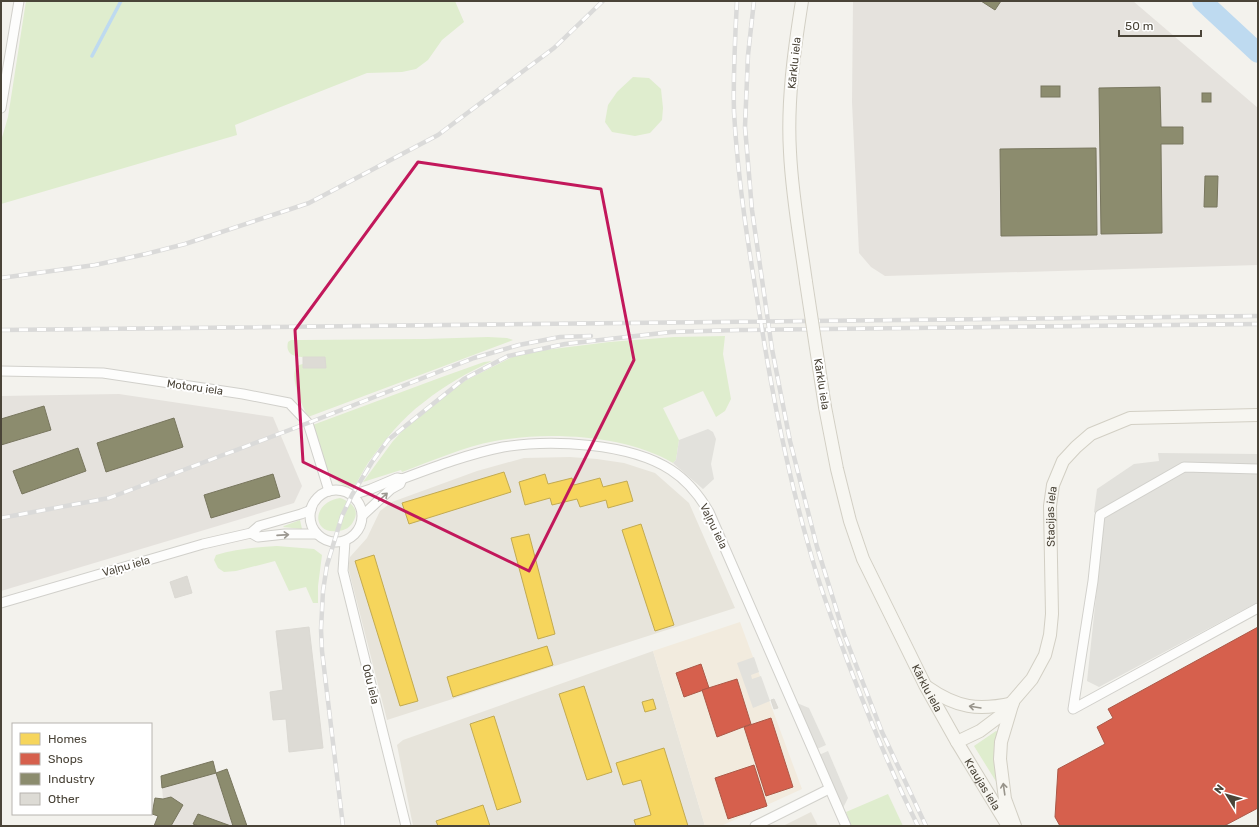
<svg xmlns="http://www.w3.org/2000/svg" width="1259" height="827" viewBox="0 0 1259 827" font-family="Rubik,sans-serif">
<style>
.residential{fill:#e7e4db}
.commercial{fill:#f2ebde}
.industrial{fill:#e5e2dd}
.green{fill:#dfedce}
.parking{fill:#e2e1dc}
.homes{fill:#f6d55c;stroke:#c2aa51}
.shops{fill:#d6604d;stroke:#ac5847}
.industry{fill:#8c8c6e;stroke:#78765e}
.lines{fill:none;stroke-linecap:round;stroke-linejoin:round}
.stream{stroke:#bedaf0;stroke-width:3.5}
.river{stroke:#bedaf0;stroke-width:20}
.building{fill:#dddbd5;stroke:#dbd9d3}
.street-casing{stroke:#d1d0cb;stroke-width:11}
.secondary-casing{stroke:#d2cfc4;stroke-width:14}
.street{stroke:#fdfdfc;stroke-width:9}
.secondary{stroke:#f7f6f1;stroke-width:12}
.rail-casing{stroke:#dadad9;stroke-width:4.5}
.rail{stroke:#fff;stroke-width:3;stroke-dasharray:9;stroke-linecap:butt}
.secondary-bridge-casing{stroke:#d2cfc4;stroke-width:14;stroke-linecap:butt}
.secondary-bridge{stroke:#f7f6f1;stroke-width:12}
.oneway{stroke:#9b9790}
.oneway2{stroke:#98948b}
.marked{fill:none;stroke:#c2185b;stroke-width:3;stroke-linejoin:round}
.labels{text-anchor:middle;stroke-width:4;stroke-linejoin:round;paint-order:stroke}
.street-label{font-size:11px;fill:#4a4438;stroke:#fff}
</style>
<rect width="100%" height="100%" fill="#f3f2ed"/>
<g class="residential">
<path d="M570,457L597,459L624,463L655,473L689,503L735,608L387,720L348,567L350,557L367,538L380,511L392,502L477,471L524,458Z"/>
<path d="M653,651L705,826H413L397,745L403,740Z"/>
<path d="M811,812L818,826H783Z"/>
</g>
<path class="commercial" d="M740,622L802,789L721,826H705L653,651Z"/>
<g class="industrial">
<path d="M853,1H1133L1258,108V265L885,276L871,267L859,253L852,102Z"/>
<path d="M119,394L273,417L302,486L294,503L1,591V396Z"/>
<path d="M213,761L216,772L227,769L247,826H154L163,799L161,776Z"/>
</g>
<g class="green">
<path d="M26,1H455L464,22L442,40L428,60L416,69L402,72L367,73L235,125L237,135L1,204V141L8,117Z"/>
<path d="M633,77L649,78L661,89L663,108L662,120L650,133L635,136L612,132L605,122L608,105L617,92Z"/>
<path d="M725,336L723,354L731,399L725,411L716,417L703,391L663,408L679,440L676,460L673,463C626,435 548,431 495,441C463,447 432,461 402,472L401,470L363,482L393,441L409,424L430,406L455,386L514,356L545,350L609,342L674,337Z"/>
<path d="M488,337L507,338L513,340L308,417C303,408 283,366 303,364L304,368H325V357C313,356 283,363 288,342L291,340H301L425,339Z"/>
<path d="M492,361C469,372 445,385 424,402C402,418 384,441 368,463C363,471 359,479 354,487C327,488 318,446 310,426L442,377L484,362Z"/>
<path d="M340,498C350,501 360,509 354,520C351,527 345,531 337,531C312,534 311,503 340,498Z"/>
<path d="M300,520L302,529L283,527L284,526Z"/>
<path d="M277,546L314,549L322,555L318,586V603H313L306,587L289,591L275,561L236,571L224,572L218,568L214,560L216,555C236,549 256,547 277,546Z"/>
<path d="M996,731L998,732L994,756L997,783L974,746Z"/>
<path d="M888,794L903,826H851L846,812Z"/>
</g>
<g class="parking">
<path d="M708,429L713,432L716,439L711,464L714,479L703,489L673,463L676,460L679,440Z"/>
<path d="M1158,453L1258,454V602L1099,687L1087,681L1104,522L1094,512L1097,489L1134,464L1159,461Z"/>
<path d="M754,657L759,672L751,675L752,679L761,676L770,701L753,708L737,663Z"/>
<path d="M797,703L809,708L826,745L817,749Z"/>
<path d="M828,751L848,798L843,808L819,755Z"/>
</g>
<g class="homes">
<path d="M504,472L511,492L409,524L402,503Z"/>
<path d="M545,474L548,484L572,478L574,485L600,478L603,487L627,481L633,501L608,508L606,500L580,507L577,499L552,505L550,498L525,505L519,482Z"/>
<path d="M641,524L674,625L655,631L622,530Z"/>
<path d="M529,534L555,634L538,639L511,538Z"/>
<path d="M374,555L418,701L400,706L355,561Z"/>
<path d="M547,646L553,665L453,697L447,677Z"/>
<path d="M584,686L612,772L587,780L559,694Z"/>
<path d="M653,699L656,709L645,712L642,702Z"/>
<path d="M494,716L521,802L497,810L470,724Z"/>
<path d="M664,748L688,826H636L634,820L651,815L641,780L623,785L616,763Z"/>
<path d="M483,805L490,826H438L436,821Z"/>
</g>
<g class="shops">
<path d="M1258,627V808L1224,826H1060L1055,817L1058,769L1105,744L1097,727L1113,718L1108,709Z"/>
<path d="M701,664L709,688L684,697L676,673Z"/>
<path d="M737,679L751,724L717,737L702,690Z"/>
<path d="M771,718L793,787L766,796L744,727Z"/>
<path d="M754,765L767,806L728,819L715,778Z"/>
</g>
<g class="industry">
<path d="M981,1H1001L995,10Z"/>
<rect x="1041" y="86" width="19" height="11"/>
<path d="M1160,87L1161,127H1183V144H1161L1162,233L1101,234L1099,88Z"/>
<rect x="1202" y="93" width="9" height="9"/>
<path d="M1096,148L1097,235L1001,236L1000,149Z"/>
<path d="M1205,176H1218L1217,207H1204Z"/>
<path d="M44,406L51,430L1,445V419Z"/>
<path d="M174,418L183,447L106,472L97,443Z"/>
<path d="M78,448L86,471L22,494L13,471Z"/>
<path d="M273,474L280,497L211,518L204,495Z"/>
<path d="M213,761L216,773L162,788L161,776Z"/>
<path d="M227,769L247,826H233L216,773Z"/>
<path d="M171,797L183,805L171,826H154L158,816L152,814L155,798L163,799Z"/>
<path d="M198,814L231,826H199L193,824Z"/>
</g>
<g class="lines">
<path class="stream" d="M92,56L121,1"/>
<path class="river" d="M1202,1L1258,53"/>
</g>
<g class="building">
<path d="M303,357H325L326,368H303Z"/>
<path d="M187,576L192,593L175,598L170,582Z"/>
<path d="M309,627L323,748L289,752L286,719L273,720L270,692L283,690L276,631Z"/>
<path d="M774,699L778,708L774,709L771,700Z"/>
</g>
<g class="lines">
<g class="street-casing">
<g id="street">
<path d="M1,108L19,1"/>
<path d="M1,371L103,373L243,394L289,403L308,423L329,491"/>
<path d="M1258,469L1184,467L1100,515L1093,581L1073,709L1258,608"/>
<circle cx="336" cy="516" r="26"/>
<path d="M352,495L371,489L397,478L402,479C434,467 468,454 503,447C551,439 630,443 671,470C688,481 699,495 709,512L846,826"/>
<path d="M363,515L391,489L400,484L402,479"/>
<path d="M251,533L258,537L285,534H317"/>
<path d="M345,541L343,571L406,826"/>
<path d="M1,603L203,544L251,533L259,526L301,514L311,510"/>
<path d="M755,826L829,789"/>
</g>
</g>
<g class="secondary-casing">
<g id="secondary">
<path d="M802,1C794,51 787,102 790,152C792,196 800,239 806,282"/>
<path id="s1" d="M825,407L837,469L850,521L863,559L925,685L957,742L1008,826"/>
<path d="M927,687C957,708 978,711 1013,703"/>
<path d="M1012,705L1001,742L1000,759L1005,799L1015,826"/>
<path id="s2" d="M957,742L980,731L1000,716L1032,679L1045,655L1050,635L1052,614L1050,506L1053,485L1063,461L1076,447L1091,434L1130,418L1258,415"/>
</g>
</g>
<use href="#street" class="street"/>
<use href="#secondary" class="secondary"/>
<g class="rail-casing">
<g id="rail">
<path d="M737,1C735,38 733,76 734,112C738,185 750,257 762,329C774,404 789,478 810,551C821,592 837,633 852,673C872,725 893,776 918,826"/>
<path d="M754,1L748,55L745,127L752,210L772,349L790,441L817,547L844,634L882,732L926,826"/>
<path d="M1,278L95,265L146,254L185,244L309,203L438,135L554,48L603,1"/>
<path d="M1,330L1258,316"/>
<path d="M1,518L109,498L308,423L474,358L519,345L560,337L591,336"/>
<path d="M343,826L322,651L321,629L323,591L327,565L342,516L352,495L372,462L388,440L464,379L508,356L565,344L671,332L739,330L1258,324"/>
</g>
</g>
<use href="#rail" class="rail"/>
<g class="secondary-bridge-casing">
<path id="secondary-bridge" d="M806,282L825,407"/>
</g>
<use href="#secondary-bridge" class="secondary-bridge"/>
</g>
<defs><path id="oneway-shaft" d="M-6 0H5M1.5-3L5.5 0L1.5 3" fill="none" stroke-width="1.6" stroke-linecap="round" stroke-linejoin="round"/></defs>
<g class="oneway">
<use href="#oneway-shaft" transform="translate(383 497) rotate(-42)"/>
<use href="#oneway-shaft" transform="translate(283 535) rotate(-4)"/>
</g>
<g class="oneway2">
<use href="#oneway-shaft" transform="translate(975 707) rotate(-171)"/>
<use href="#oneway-shaft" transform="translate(1004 789) rotate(-98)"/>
</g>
<path class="marked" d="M418,162L601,189L634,360L529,571L303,462L295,330Z"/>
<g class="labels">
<g class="street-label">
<text transform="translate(794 63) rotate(-84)" y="4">Kārklu iela</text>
<text transform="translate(822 384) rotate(81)" y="4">Kārklu iela</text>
<text transform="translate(195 387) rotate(8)" y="4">Motoru iela</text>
<text dy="4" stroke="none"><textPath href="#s2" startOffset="266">Stacijas iela</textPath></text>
<text transform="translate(714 526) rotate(64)" y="4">Vaļņu iela</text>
<text transform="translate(126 566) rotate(-16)" y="4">Vaļņu iela</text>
<text transform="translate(371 684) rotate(76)" y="4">Odu iela</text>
<text dy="4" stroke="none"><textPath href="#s1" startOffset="301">Kārklu iela</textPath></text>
<text dy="4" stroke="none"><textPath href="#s1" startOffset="412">Kraujas iela</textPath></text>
</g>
</g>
<rect width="1259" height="827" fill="none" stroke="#4a4438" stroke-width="4"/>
<rect x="12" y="723" width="140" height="92" fill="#ffffff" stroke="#b7b4af"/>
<rect x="20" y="733" width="20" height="12" fill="#f6d55c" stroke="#b7b4af"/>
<text x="48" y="743" font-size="12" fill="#4a4438">Homes</text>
<rect x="20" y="753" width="20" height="12" fill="#d6604d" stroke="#b7b4af"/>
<text x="48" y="763" font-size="12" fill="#4a4438">Shops</text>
<rect x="20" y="773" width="20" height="12" fill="#8c8c6e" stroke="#b7b4af"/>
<text x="48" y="783" font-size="12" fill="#4a4438">Industry</text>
<rect x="20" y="793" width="20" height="12" fill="#dddbd5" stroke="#b7b4af"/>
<text x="48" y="803" font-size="12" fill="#4a4438">Other</text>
<g transform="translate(1227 795) rotate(307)" stroke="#ffffff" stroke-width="3" paint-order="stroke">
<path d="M0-3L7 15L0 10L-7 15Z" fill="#4a4438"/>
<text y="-6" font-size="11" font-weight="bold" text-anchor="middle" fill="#4a4438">N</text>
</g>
<path d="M1119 30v6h82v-6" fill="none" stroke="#4a4438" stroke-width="2"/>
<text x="1125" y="30" font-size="12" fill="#4a4438" stroke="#ffffff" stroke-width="3" paint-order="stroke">50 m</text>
</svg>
